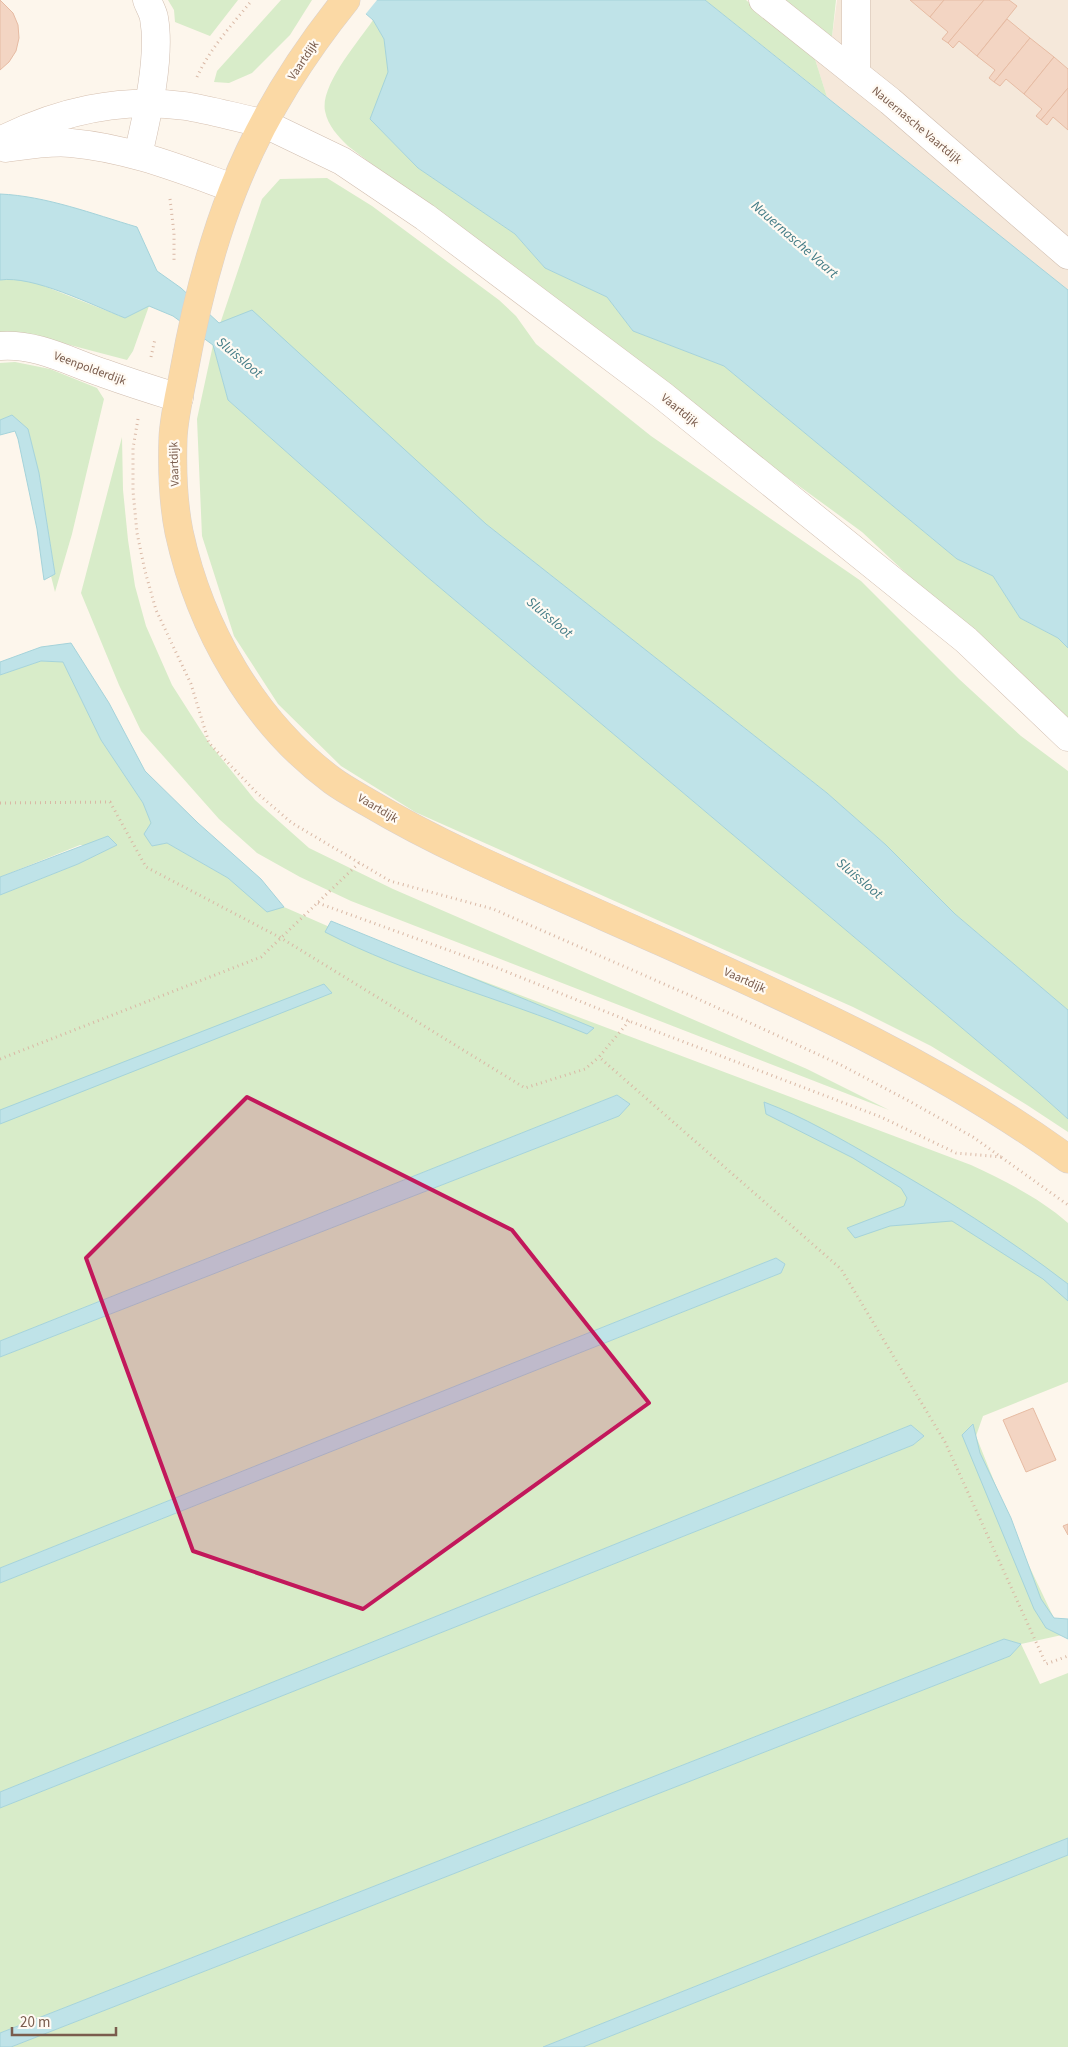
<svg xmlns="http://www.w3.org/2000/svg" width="1068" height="2047" viewBox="0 0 1068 2047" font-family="'Source Sans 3',sans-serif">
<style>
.residential{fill:#f5e8da}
.green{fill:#d8ecc9}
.water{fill:#bfe3e8;stroke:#a5d3da}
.pier{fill:#fdf6ec}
.building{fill:#f3d5c3;stroke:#e6bba3}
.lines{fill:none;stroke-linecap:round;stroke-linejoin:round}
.street-casing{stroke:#d1beb0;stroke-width:29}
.secondary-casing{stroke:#d6c0b0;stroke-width:29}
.primary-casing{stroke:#dad1cd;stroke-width:29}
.path{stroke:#d9b8a5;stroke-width:3;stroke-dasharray:1 4;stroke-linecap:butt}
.street{stroke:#fff;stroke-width:28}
.secondary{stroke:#fff;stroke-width:28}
.primary{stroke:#fbd9a5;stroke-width:28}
.marked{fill:#c2185b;fill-opacity:0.2;stroke:#c2185b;stroke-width:4;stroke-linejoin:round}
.labels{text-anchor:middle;stroke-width:4.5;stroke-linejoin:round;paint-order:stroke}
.street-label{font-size:12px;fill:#7a5c4d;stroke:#fffaf3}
.water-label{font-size:14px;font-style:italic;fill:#437c86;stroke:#fffaf3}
</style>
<rect width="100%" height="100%" fill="#fdf6ec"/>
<path class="residential" d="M837,0H1068V290L827,97L815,59L832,37Z"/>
<g class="green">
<path d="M168,0H238L210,36L175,22L174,10Z"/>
<path d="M281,0H312L290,35L252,73L229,83L214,82L217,71Z"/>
<path d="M705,0H746L815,59L827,97Z"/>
<path d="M785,0H836L832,37Z"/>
<path d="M373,20L384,39L389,72L370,119L418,168L515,234L545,268L607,297L633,331L724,366L957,559L993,576L1020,618L1058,638L1068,648V724L862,532L676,396L348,146C338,136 328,126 325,111C320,85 359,41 373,20Z"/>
<path d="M327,178L372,206L499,300L516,316L536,344L651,436L861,581L959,679L1021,736L1068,771V1010L955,914L886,845L827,793L486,524L220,324L262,199L280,179Z"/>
<path d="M13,278L39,284L125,318L149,306L133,351L127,360L28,334H0V280Z"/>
<path d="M213,345L228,400L425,575L1039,1093L1068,1119V1132L1027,1105L931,1046L853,1007L415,812L341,766L278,704L234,636L202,536L197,419Z"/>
<path d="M15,362L50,369L97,388L104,399L72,534L55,592L51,576L55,574L39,473L28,429L12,415L0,420V363Z"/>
<path d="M122,437L123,490L128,540L135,586L146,626L172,685L209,743L255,800L309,848L393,889L807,1069L889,1110L351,901L300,877L257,853L219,819L141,731L119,685L81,593Z"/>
<path d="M41,661L63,662L101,740L143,803L151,823V846L167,843L228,878L267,911L284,907L332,928L395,948L971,1165C1005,1181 1040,1198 1068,1223V1382L983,1416L976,1436L1021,1549L1062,1635L1021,1644L1040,1684L1068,1673V1838L543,2047H11L1010,1656L1021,1644L1004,1639L0,2033V1808L913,1445L924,1436L911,1425L0,1792V1583L781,1273L785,1264L776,1258L0,1568V1357L619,1116L630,1104L617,1095L0,1341V895L78,864L117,845H80L0,877V675Z"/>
<path d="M1068,1855V2047H583Z"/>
</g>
<g class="water">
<path d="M350,0H705L1068,290V648L1058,638L1020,618L993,576L957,559L724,366L633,331L607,297L545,268L515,234L418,168L370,119L388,72L384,39L373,20Z"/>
<path d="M0,194C46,196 93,214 137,227L157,271L181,288L219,323L252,310L486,524L827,793L886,845L955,914L1068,1010V1119L1039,1093L425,575L228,400L213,345L173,316L149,306L125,318C92,305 33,275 0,280Z"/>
<path d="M12,415L28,429L39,473L55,574L44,580L37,529L18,439L15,431L0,435V420Z"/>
<path d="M71,643L109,703L145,771L198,823L261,879L284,907L267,912L228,878L167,843L152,846L144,834L151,823L143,803L101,740L63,662L41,661L0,675V662L41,647Z"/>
<path d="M108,836L117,845L78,864L0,895V877Z"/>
<path d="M331,921C418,957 507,991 594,1028L587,1034C500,998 408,975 325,932Z"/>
<path d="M324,984L332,993L0,1124V1110Z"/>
<path d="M617,1095L630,1104L619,1116L0,1357V1341Z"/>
<path d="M764,1102C804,1117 839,1138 876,1159C943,1197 1007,1237 1068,1284V1301L1043,1279L952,1221L890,1226L855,1238L847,1228L904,1206L907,1198L901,1188L853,1158L766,1114Z"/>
<path d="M776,1258L785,1264L781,1273L0,1583V1568Z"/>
<path d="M973,1424L980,1453L1011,1518L1041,1599L1054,1618L1068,1619V1639L1046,1628L1034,1609L962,1435Z"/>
<path d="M911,1425L924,1436L913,1445L0,1808V1792Z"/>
<path d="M1004,1639L1021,1644L1010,1656L11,2047H0V2033Z"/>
<path d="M1068,1838V1855L583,2047H543Z"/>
</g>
<path class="pier" d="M348,0H377L364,16Z"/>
<g class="building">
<path d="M0,0L13,13L18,25L19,38L16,51L9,62L0,70Z"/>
<path d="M910,0H944L930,17Z"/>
<path d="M944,0H984L948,43L942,39L948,32L930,17Z"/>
<path d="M984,0H1009L1017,6L977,56L959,41L953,48L948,43Z"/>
<path d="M1007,19L1030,38L994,82L989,78L995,70L977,56Z"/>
<path d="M1030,38L1054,57L1024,94L1006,79L1000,86L994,82Z"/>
<path d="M1054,57L1068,69V88L1041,120L1036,116L1042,109L1024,94Z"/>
<path d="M1068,88V130L1053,117L1047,125L1041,120Z"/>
<path d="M1033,1408L1056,1460L1026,1472L1003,1420Z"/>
<path d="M1068,1524V1535L1063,1526Z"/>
</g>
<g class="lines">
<g class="street-casing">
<g id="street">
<path d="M763,0L890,101L1068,255"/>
<path d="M856,0V74"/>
<path d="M263,123L342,161L425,217L662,395L966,640L1068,737"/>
<path d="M138,155C147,116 161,57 154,18C153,12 149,6 147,0"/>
<path d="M0,346C36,343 70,362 103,373C128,382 153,390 179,398"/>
</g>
</g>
<g class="secondary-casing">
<g id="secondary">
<path d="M0,141C57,112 121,97 185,106C211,110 237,118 263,123"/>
<path d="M6,148C27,145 50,141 71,143C128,148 180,169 233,188"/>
</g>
</g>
<g class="primary-casing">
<path id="primary" d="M346,0C300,57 260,121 233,190C210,248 195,310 184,371C180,393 174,416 173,438C172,468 173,502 179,532C200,628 253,722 333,781C344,789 357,796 369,803C401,822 434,839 468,855C532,885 597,913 662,942C803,1005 943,1068 1068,1159"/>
</g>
<g class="path">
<path d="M197,77C210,48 233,24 252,0"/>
<path d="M170,199L174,233V260"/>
<path d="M151,357L155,339"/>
<path d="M138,419L133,448V491L137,533L145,571L156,610L191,684L209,743L257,793L292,823L390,881L493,909L696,998L841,1065L909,1101L973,1137L1068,1205"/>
<path d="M0,803L110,802L146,867L281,938L525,1088L585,1069L599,1057"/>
<path d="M318,903L495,967L629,1021L881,1117L956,1153L1002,1157"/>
<path d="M629,1021L599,1057L841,1269L945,1442L1046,1664L1068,1656"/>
<path d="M0,1059L261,957L359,863"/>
</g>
<use href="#street" class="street"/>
<use href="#secondary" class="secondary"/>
<use href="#primary" class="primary"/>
</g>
<path class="marked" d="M247,1097L512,1230L649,1403L363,1609L193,1551L86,1258Z"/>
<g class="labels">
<g class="street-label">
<text transform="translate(303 60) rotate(-56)" y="4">Vaartdijk</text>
<text transform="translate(917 125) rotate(40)" y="4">Nauernasche Vaartdijk</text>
<text transform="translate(90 368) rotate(20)" y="4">Veenpolderdijk</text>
<text transform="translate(680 410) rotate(39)" y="4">Vaartdijk</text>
<text transform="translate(174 464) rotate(-92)" y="4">Vaartdijk</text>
<text transform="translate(378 808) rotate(31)" y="4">Vaartdijk</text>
<text transform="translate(745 980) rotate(24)" y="4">Vaartdijk</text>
</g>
<g class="water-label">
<text transform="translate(795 239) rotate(41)" y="5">Nauernasche Vaart</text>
<text transform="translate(240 357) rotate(40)" y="5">Sluissloot</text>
<text transform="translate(550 617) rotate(40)" y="5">Sluissloot</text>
<text transform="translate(860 878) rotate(40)" y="5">Sluissloot</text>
</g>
</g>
<path d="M12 2027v8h104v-8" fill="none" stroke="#7a5c4d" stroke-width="2.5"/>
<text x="20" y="2027" font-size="15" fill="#7a5c4d" stroke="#fffaf3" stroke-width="4" paint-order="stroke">20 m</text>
</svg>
